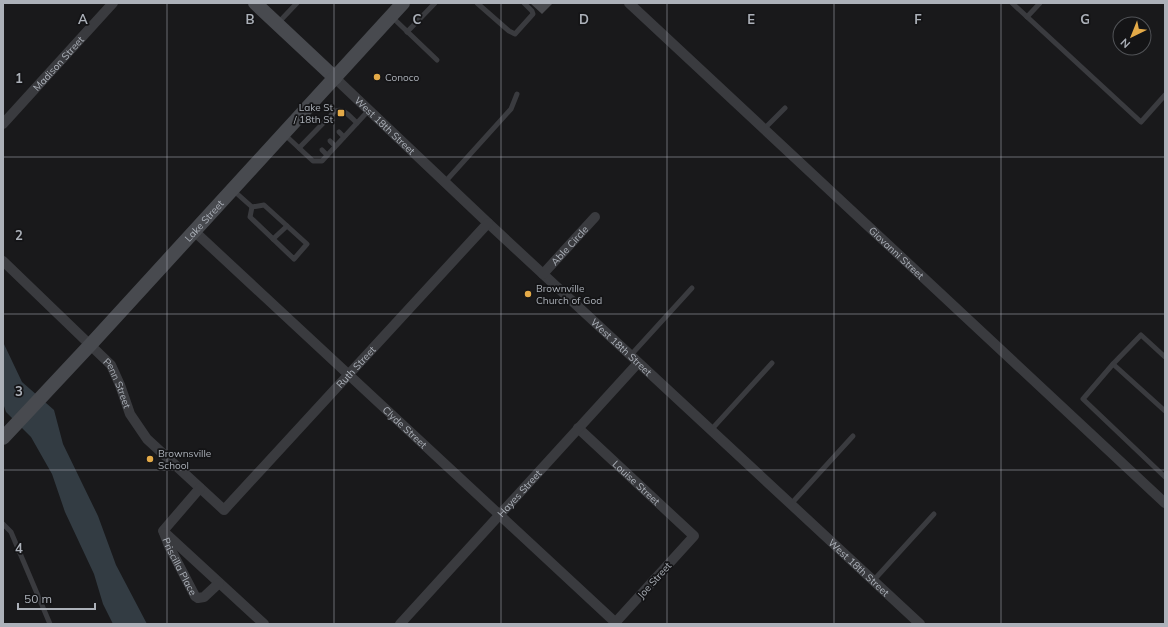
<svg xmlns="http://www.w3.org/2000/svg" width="1168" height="627" viewBox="0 0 1168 627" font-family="Mulish,sans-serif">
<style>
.water{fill:#333c43}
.building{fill:#48494d}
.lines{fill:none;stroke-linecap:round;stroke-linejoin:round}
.lane{stroke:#3a3b3f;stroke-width:5}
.street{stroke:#3a3b3f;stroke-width:10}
.secondary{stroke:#484a4f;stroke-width:14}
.grid{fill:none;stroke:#acb1b9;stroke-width:1;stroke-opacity:0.55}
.poi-dot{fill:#e4aa48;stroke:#141416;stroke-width:1.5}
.labels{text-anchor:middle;stroke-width:3.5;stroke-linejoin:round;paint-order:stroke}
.street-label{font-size:10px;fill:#acb1b9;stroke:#141416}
.poi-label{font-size:10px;fill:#acb1b9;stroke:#141416;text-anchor:start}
.grid-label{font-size:13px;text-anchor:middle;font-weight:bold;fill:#acb1b9;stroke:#141416;stroke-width:3.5;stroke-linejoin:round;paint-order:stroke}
</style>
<rect width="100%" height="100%" fill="#19191b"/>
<path class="water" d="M3,342L22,382L54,410L63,444L98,516L116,565L147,624H113L103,604L94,574L65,512L52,474L31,437L6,412L3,403Z"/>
<path class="building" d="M530,3H553L542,14Z"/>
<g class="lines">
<g class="lane">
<path d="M477,3L509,31L515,34L533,14L532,11L524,3"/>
<path d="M1012,3L1141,122L1165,95"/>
<path d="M392,17L437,60"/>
<path d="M1027,17L1040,3"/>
<path d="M278,23L297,3"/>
<path d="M407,32L435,3"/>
<path d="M764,129L785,108"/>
<path d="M339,132L344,137"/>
<path d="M284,134L313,161H322L369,110"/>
<path d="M330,141L335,146"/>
<path d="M299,148L334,112C343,106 350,117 357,123"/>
<path d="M322,150L327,155"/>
<path d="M445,182L511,109L517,94"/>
<path d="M234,191L252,207"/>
<path d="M264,205L307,244L294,259L250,217L252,207Z"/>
<path d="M273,239L287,226"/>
<path d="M630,356L692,288"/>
<path d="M1113,364L1141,335L1165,357"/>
<path d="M1165,411L1113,364L1083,399L1165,477"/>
<path d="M711,430L772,363"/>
<path d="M791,504L853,436"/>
<path d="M3,524L11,532L50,624"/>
<path d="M873,581L934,514"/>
</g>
<g class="street">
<path id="s1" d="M629,3L1165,503"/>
<path id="s2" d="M335,78L488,223L920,624"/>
<path id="s3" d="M3,124L113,3"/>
<path id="s4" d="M194,231L617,624"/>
<path id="s5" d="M3,261L111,365L120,385L130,414L147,439L224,510L488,223"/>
<path id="s6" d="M543,274L595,217"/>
<path id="s7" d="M578,428L694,536L614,624"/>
<path d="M200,488L163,531L264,624"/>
<path id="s8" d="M164,533L169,546L195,596L198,598L204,597L219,583"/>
<path id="s9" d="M400,624L638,363"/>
</g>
<g class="secondary">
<path d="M255,3L335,78"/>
<path id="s10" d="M3,438L91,344L403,3"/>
</g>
</g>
<path class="grid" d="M167,3V624M334,3V624M501,3V624M667,3V624M834,3V624M1001,3V624M3,157H1165M3,314H1165M3,470H1165"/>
<g class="poi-dot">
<circle cx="377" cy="77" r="4"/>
<rect x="337" y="109" width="8" height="8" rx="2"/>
<circle cx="528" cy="294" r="4"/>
<circle cx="150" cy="459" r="4"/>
</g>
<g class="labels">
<g class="street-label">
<text dy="4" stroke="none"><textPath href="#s3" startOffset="82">Madison Street</textPath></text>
<text dy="4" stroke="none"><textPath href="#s2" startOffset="69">West 18th Street</textPath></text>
<text dy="4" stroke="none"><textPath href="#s10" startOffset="296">Lake Street</textPath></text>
<text dy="4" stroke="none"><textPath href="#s6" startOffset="39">Able Circle</textPath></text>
<text dy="4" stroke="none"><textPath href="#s1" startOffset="366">Giovanni Street</textPath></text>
<text dy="4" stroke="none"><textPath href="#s2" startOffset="393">West 18th Street</textPath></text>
<text dy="4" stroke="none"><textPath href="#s5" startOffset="532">Ruth Street</textPath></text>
<text dy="4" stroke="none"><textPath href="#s5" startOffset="169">Penn Street</textPath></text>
<text dy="4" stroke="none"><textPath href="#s4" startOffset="288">Clyde Street</textPath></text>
<text dy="4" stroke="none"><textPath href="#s7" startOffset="80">Louise Street</textPath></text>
<text dy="4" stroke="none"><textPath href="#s9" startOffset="177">Hayes Street</textPath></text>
<text dy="4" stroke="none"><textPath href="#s8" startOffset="37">Priscilla Place</textPath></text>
<text dy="4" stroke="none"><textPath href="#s2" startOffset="717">West 18th Street</textPath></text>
<text transform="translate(654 580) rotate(-48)" y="4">Joe Street</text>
</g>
<g class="poi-label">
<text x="385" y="81">Conoco</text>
<text x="333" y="111" text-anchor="end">Lake St<tspan x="333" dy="12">/ 18th St</tspan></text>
<text x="536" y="292">Brownville<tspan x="536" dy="12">Church of God</tspan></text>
<text x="158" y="457">Brownsville<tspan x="158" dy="12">School</tspan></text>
</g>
</g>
<g class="grid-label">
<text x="83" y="24">A</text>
<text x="250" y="24">B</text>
<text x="417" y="24">C</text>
<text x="584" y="24">D</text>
<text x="751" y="24">E</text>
<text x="918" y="24">F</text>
<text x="1085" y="24">G</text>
<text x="19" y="83">1</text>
<text x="19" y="240">2</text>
<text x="19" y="396">3</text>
<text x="19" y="553">4</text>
</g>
<rect width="1168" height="627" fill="none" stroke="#acb1b9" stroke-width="8"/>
<g transform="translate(1132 36) rotate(223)"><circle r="19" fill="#141416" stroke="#515357"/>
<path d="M0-3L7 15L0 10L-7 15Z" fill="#e4aa48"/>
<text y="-6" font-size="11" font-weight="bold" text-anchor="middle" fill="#acb1b9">N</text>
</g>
<path d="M18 603v6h77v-6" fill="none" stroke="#acb1b9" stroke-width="2"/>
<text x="24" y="603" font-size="12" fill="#acb1b9" stroke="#141416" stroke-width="3" paint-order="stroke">50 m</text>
</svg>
